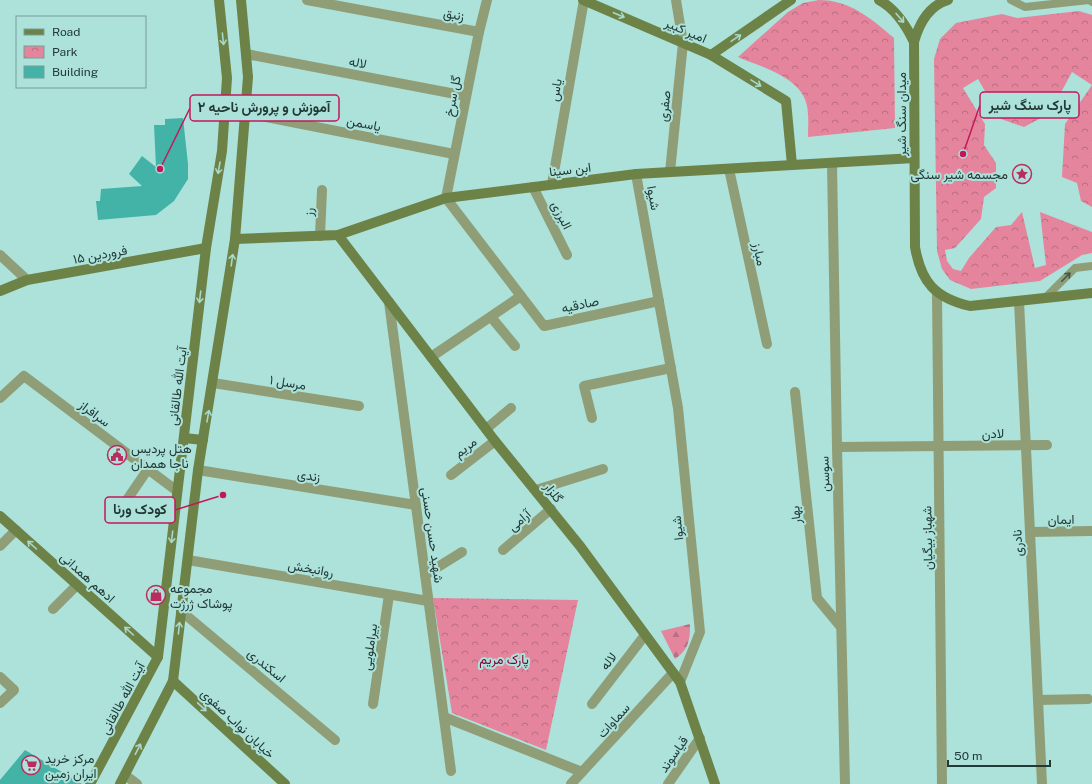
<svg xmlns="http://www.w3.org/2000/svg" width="1092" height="784" viewBox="0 0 1092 784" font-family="'Public Sans',Vazirmatn,sans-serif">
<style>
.forest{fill:url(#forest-firs)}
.park{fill:url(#park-crowns)}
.building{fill:#43b3a7}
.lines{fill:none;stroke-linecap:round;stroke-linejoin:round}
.lane{stroke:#8f9e77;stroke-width:8}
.street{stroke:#8f9e77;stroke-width:10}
.secondary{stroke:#6d8247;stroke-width:10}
.oneway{stroke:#a6d8cb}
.oneway2{stroke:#43574a}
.labels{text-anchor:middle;stroke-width:4;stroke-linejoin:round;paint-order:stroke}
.street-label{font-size:13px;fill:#223936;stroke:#ace2da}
.poi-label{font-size:13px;fill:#223936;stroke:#ace2da;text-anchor:start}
.park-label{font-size:13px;fill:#84013b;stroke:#ace2da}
.leader{fill:none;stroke:#c2185b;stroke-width:1.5}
.callout-dot{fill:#c2185b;stroke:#ace2da;stroke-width:1.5}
.callout{fill:#ace2da;stroke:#c2185b;stroke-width:1.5}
.callout-label{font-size:14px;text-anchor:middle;font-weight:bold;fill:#223936}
</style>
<defs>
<pattern id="forest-firs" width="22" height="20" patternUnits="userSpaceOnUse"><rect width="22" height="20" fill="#e5859d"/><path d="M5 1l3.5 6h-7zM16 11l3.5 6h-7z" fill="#b96e81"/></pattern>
<pattern id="park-crowns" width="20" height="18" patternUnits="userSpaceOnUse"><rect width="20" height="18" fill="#e5859d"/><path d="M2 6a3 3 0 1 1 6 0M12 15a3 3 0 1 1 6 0" fill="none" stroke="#b96e81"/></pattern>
</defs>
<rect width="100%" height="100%" fill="#ace2da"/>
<path class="forest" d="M690,624C690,640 689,649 675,659L661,631Z"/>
<g class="park">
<path d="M819,0C850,0 872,19 894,38L895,128L808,137C808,127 809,116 807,106C802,77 761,67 738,57L788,12L803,3Z"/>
<path d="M1079,11L1092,15V207L1081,201L1077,183L1062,177L1065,124L1092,85L1072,72L1050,113L1024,127L1001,119L978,79L963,88L985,124L984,145L996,163V188L984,197L981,219L955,248L945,250L947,261L953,269L961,271L969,258L996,227L1011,225L1022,212L1035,268L1046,265L1040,212L1092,232V253L1082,255L1040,281L971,289L950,280L942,269L937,251L934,59L940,39L956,23L1002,14L1017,18Z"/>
<path d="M433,598L578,600L546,750L452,713Z"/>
</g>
<g class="building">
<path d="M183,118L188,164V179L174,201L156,215L98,220L96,201H100L101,189L142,186L129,174L142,156L156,167L154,125H165V119Z"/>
<path d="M25,750L82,784H0V780Z"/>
</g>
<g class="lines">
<g class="lane">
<path d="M1011,0L1025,7L1089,0L1092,2"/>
<path d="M1045,298L1075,268L1092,266"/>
</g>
<g class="street">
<path d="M307,0L479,32"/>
<path d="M487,0L479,32L446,198L544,326L659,301"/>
<path d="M246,54L466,96"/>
<path d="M245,113L454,154"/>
<path d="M832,163L837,447L845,784"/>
<path d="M729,169L767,344"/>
<path d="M670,172L683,43L676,0"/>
<path d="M636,174L678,408L700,632L680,682"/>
<path d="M552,184L584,0"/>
<path d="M533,187L567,255"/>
<path d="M320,236L322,190"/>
<path d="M0,255L27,280"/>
<path d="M937,293L942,784"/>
<path d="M1019,301L1042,784"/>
<path d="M389,302L451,771"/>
<path d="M491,317L515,346"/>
<path d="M431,357L521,296"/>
<path d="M213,383L359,406"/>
<path d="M795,392L817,598L841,627"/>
<path d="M0,398L24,376L177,491"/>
<path d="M592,418L584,386L671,368"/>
<path d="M486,429L511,408"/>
<path d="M837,447L1047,445"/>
<path d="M198,470L416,505"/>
<path d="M451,475L495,441"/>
<path d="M536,490L603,469"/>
<path d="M122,507L148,469"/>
<path d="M1030,532L1092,531"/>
<path d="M0,546L16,530"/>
<path d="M503,550L551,509"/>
<path d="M188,560L428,601"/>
<path d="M425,575L462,552"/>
<path d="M53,609L77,585"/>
<path d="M181,611L335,740"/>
<path d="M0,677L14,690L0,703"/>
<path d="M1038,700L1088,699"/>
<path d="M373,704L389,595"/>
<path d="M592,704L645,635"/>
<path d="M444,717L582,772"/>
<path d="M125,775L137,784"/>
<path d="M571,784L673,673"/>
<path d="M668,784L700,738"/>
</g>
<g class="secondary">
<path d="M583,0L711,55L791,0"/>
<path d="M879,0C896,9 906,25 914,42"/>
<path d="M948,0C928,6 919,24 914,42L915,247C921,282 935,298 970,306L1092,293"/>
<path d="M711,55L786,101L792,165"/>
<path d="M338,235L495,441L580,546L680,682L715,784"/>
<path d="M235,239L338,235L446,198L636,174L914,158"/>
<path d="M0,291L27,280L206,248"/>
<path d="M184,438L203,440"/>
<path d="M0,516L158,657"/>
<path d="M173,681L285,784"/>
<path d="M90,784L158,657L206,248L222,151L227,78L219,0"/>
<path d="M120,784L173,681L198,470L235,239L248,77L241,0"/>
</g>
</g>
<defs><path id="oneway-shaft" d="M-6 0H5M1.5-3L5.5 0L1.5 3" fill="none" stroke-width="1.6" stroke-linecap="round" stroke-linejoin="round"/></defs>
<g class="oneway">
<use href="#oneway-shaft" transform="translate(619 15) rotate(23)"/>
<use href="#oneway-shaft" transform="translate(900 18) rotate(49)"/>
<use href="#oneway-shaft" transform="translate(736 38) rotate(-34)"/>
<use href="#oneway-shaft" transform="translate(223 39) rotate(84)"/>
<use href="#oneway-shaft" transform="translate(756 83) rotate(32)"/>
<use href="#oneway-shaft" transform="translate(219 168) rotate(100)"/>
<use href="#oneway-shaft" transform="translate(232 260) rotate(-82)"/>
<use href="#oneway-shaft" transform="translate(200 297) rotate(97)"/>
<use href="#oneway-shaft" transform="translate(208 416) rotate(-80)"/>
<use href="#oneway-shaft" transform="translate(172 537) rotate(97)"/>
<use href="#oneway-shaft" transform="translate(32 545) rotate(-138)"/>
<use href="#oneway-shaft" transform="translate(179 628) rotate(-84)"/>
<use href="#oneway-shaft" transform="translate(129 631) rotate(-138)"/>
<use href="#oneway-shaft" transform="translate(202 707) rotate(43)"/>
<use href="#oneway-shaft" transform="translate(138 749) rotate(-63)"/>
</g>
<use class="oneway2" href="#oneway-shaft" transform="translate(1066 277) rotate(-45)"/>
<defs>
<g id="sight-ring" transform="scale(1)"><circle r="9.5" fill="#ace2da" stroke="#ba2c5e" stroke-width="1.5"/><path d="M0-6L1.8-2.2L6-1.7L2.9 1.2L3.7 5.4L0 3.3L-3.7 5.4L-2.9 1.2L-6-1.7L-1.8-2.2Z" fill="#ba2c5e"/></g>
<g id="civic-ring" transform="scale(1)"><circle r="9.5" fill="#ace2da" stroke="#ba2c5e" stroke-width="1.5"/><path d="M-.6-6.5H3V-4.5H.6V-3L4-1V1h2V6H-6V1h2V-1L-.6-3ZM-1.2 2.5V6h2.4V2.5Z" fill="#ba2c5e"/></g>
<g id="shop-ring" transform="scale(1)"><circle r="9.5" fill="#ace2da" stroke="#ba2c5e" stroke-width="1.5"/><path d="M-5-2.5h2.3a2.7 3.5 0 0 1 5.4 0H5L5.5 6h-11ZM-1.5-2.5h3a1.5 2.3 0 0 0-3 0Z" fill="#ba2c5e"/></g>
<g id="supermarket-ring" transform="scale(1)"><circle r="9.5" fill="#ace2da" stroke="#ba2c5e" stroke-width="1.5"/><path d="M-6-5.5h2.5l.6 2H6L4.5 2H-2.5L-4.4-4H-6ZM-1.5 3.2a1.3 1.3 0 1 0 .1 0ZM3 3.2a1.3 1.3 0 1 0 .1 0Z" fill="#ba2c5e"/></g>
</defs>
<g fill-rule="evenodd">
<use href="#sight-ring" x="1022" y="174"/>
<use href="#civic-ring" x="117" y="455"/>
<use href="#shop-ring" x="156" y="595"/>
<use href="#supermarket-ring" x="31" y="765"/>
</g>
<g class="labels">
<g class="street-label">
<text transform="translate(454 14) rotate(11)" y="5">زنبق</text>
<text transform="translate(686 30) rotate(23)" y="5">امیر کبیر</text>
<text transform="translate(358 62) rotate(11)" y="5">لاله</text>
<text transform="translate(555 90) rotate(-80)" y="5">یاس</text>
<text transform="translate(452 96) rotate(-79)" y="5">گل سرخ</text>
<text transform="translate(664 106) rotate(-84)" y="5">صفری</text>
<text transform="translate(901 114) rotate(-90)" y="5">میدان سنگ شیر</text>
<text transform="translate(364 123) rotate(11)" y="5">یاسمن</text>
<text transform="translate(570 169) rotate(-7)" y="5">ابن سینا</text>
<text transform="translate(654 198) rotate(80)" y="5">شیوا</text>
<text transform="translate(308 212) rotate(-87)" y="5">رز</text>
<text transform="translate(562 215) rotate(63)" y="5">البرزی</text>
<text transform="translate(100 254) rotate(-10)" y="5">۱۵ فروردین</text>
<text transform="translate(760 254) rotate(78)" y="5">مبارز</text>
<text transform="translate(580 304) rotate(-12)" y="5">صادقیه</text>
<text transform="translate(288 382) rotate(9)" y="5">مرسل ۱</text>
<text transform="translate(177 386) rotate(-83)" y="5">آیت الله طالقانی</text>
<text transform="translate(95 413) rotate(37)" y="5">سرافراز</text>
<text x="993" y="438">لادن</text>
<text transform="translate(465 447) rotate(-38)" y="5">مریم</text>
<text transform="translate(824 474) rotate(-91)" y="5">سوسن</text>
<text transform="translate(309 475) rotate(9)" y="5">زندی</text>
<text transform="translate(554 492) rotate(53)" y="5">گلزار</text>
<text transform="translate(795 515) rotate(-96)" y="5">بهار</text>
<text transform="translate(1061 519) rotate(-1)" y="5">ایمان</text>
<text transform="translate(519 520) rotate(-41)" y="5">آرامی</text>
<text transform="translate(677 528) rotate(-96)" y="5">شیوا</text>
<text transform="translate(433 535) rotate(82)" y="5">شهید حسن حسنی</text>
<text transform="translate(927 538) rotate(-91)" y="5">شهباز بیگیان</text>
<text transform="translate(1017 543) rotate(-93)" y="5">نادری</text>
<text transform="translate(311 568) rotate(10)" y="5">روانبخش</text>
<text transform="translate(88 577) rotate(42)" y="5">ادهم همدانی</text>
<text transform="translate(369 647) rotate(-82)" y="5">بیراملویی</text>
<text transform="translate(608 661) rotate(-52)" y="5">لاله</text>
<text transform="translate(267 665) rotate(40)" y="5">اسکندری</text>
<text transform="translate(122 698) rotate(-62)" y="5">آیت الله طالقانی</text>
<text transform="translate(613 720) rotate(-48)" y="5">سماوات</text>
<text transform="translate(238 723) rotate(43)" y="5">خیابان نواب صفوی</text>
<text transform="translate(673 754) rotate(-55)" y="5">قیاسوند</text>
</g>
<g class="poi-label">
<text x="1008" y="179" text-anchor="end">مجسمه شیر سنگی</text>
<text x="131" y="453">هتل پردیس<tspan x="131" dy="15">ناجا همدان</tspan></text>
<text x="170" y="593">مجموعه<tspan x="170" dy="15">پوشاک ژرژت</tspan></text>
<text x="45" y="763">مرکز خرید<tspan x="45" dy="15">ایران زمین</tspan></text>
</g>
<g class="park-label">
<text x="504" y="664">پارک مریم</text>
</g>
</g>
<path class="leader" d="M963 154L980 105M160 169L190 108M223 495L175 510"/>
<g class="callout-dot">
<circle cx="963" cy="154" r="4"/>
<circle cx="160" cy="169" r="4"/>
<circle cx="223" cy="495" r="4"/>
</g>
<g class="callout">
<rect x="980" y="92" width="99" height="26" rx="4"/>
<rect x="190" y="95" width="149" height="26" rx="4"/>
<rect x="105" y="497" width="70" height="26" rx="4"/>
</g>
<g class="callout-label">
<text x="1030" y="110">پارک سنگ شیر</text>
<text x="264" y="112">آموزش و پرورش ناحیه ۲</text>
<text x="140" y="514">کودک ورنا</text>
</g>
<rect x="16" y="16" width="130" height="72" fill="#ace2da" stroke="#759e98"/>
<rect x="24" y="29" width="20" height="6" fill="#6d8247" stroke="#759e98"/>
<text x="52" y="36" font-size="12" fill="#223936">Road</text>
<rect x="24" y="46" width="20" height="12" fill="url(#park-crowns)" stroke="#759e98"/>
<text x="52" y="56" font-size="12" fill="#223936">Park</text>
<rect x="24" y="66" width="20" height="12" fill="#43b3a7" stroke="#759e98"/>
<text x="52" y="76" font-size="12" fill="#223936">Building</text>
<path d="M948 760v6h102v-6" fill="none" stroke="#223936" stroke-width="2"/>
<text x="954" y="760" font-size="12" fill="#223936" stroke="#ace2da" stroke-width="3" paint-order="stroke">50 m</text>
</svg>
